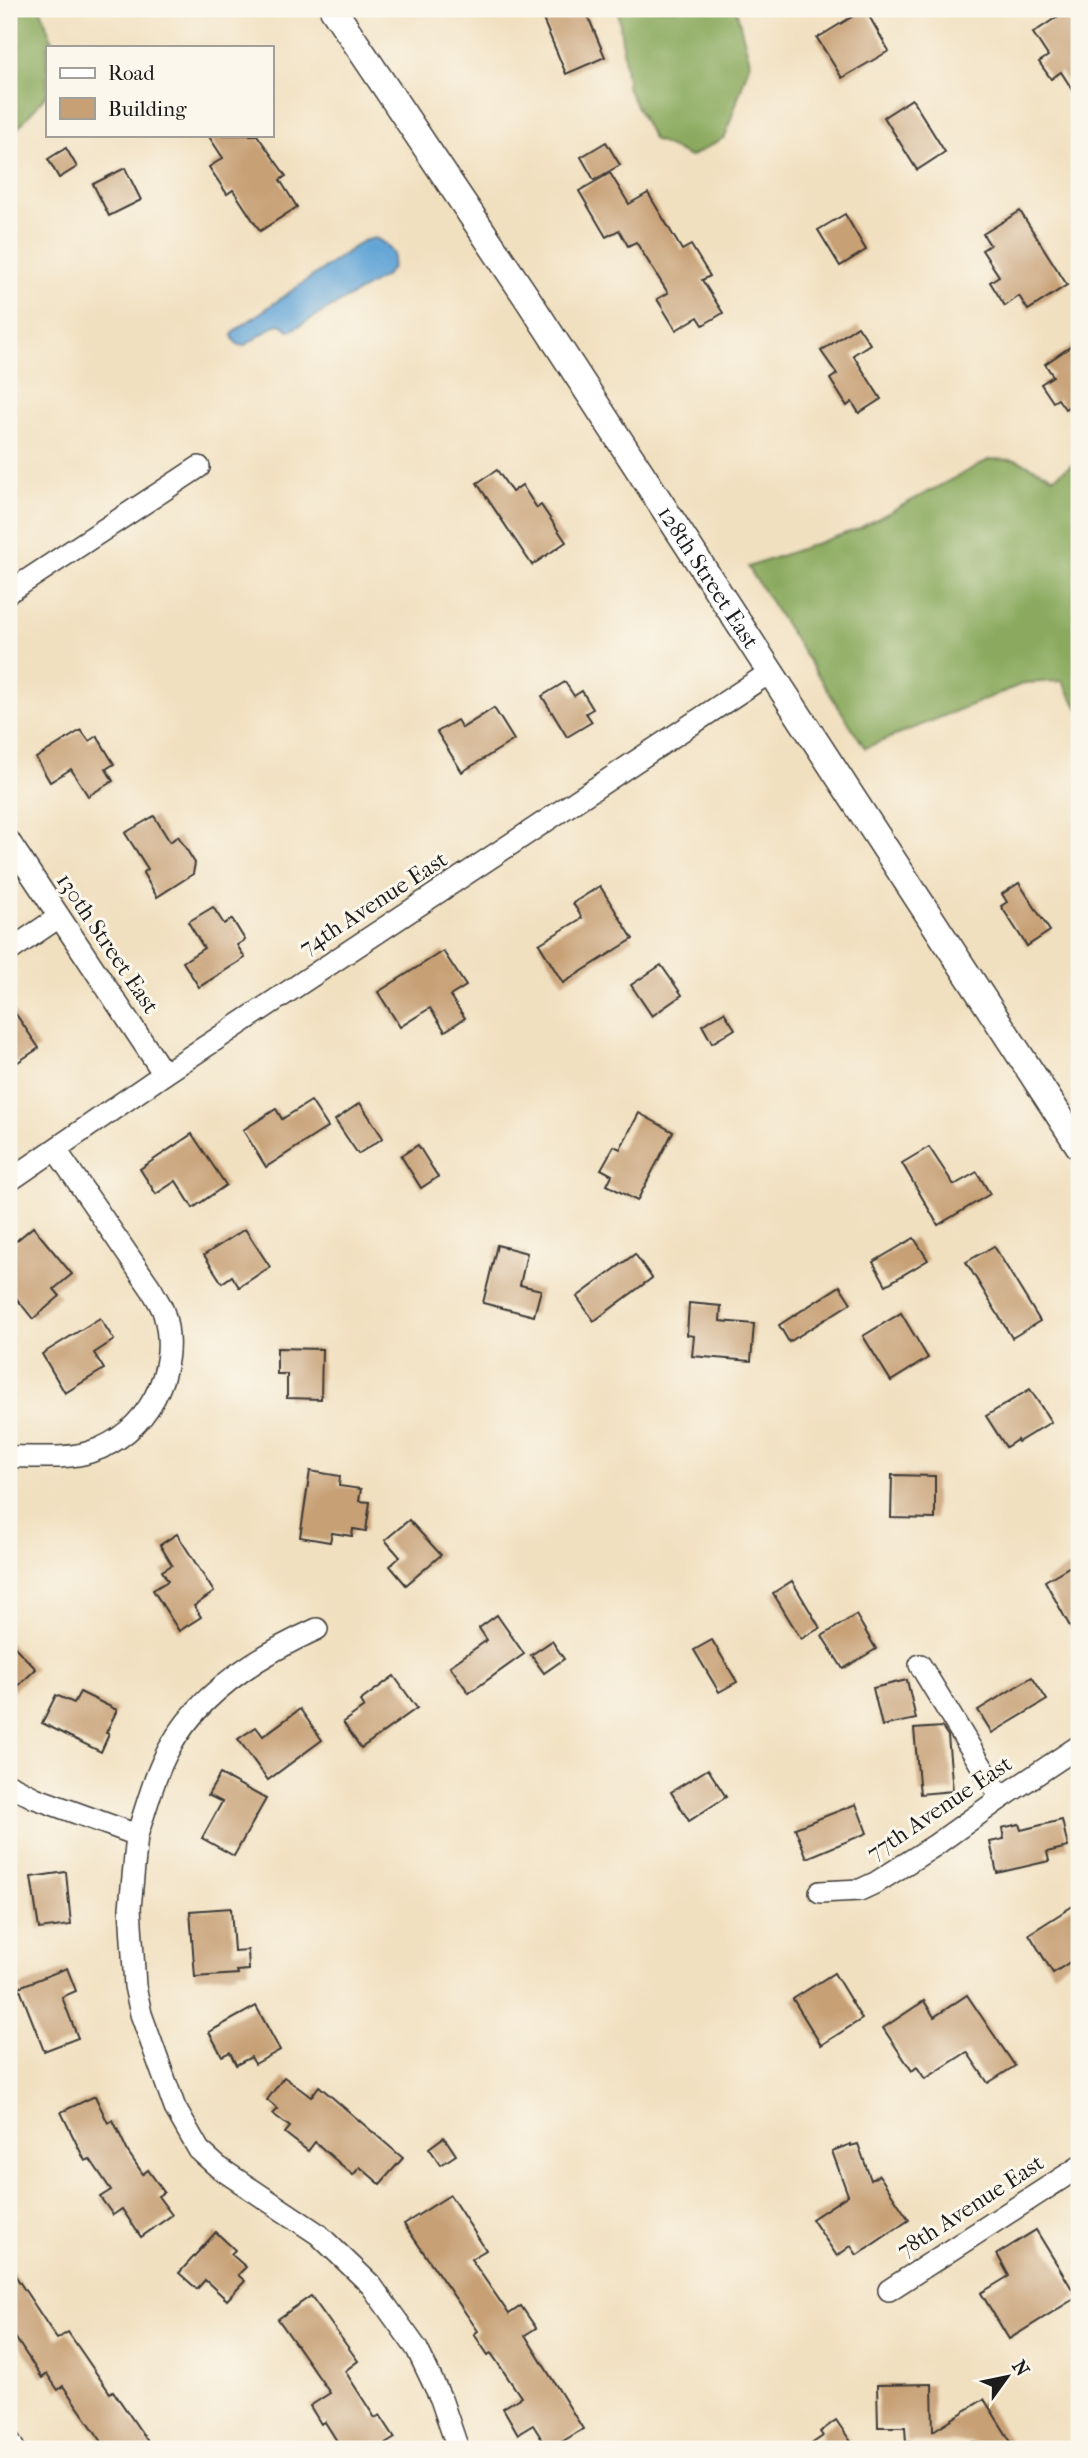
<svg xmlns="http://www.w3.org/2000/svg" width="1088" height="2458" viewBox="0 0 1088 2458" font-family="'IM FELL French Canon',serif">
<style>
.forest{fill:#8baa5e;stroke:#54633d;stroke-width:2}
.water{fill:#62a4d6;stroke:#3f6079;stroke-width:2}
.building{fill:#c7a076}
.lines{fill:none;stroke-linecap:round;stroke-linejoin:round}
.minor-casing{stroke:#3c3935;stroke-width:24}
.tertiary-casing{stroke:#3c3935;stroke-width:29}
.minor{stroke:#fff;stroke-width:21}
.tertiary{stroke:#fff;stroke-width:26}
.labels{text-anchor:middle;stroke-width:6;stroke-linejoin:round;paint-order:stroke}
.street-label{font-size:23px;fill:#1c1c1c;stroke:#fbf7ec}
</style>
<rect width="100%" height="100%" fill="#fbf7ec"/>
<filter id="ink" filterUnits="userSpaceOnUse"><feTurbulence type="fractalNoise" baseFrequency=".0143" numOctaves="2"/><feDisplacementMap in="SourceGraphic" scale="14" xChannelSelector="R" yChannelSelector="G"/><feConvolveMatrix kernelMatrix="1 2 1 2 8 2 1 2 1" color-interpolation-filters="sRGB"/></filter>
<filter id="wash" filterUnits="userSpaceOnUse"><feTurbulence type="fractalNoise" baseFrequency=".00686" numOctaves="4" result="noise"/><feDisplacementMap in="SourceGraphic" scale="28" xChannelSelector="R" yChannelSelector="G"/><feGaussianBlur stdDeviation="1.57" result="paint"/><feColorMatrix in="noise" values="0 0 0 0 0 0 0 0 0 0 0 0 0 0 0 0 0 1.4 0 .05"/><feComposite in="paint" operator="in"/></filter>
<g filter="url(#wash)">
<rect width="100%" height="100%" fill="#f1e0c0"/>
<g class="forest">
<path d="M9,9H41L54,47H47V94L18,128L9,133Z"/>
<path d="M618,9H736L750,62L725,137L690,157L653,139L628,90Z"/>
<path d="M990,459L1017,460L1054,477L1079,460V710L1062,681L1025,683L865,748L748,567L858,529Z"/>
</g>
<path class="water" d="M375,238L386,244L394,254L392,268L384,277L290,331L281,324L276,325L244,346C237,345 234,342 232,335L236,330L363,241Z"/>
<g id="blocks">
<g class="building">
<path d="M562,9H585L605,57L566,74L542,17Z"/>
<path d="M865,9L889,51L842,78L817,38Z"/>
<path d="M1069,9L1079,24V100L1061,72L1051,79L1039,62L1048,56L1033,33Z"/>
<path d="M912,99L945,152L917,170L884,117Z"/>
<path d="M208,135H257L286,176L280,180L297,207L260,231L233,190L227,194L209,167L223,158Z"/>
<path d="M606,142L620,165L594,180L581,157Z"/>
<path d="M66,148L77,167L59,178L48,159Z"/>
<path d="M125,168L141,200L109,216L93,184Z"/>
<path d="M610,173L629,204L648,193L682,250L691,245L710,276L702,280L723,313L703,325L698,317L676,330L657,299L668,293L636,242L628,246L619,230L606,237L579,191Z"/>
<path d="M1020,211L1067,285L1028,310L1019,296L1005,306L990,282L999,276L982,250L990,245L983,234Z"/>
<path d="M845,214L866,250L840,266L818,230Z"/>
<path d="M858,326L870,344L853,355L881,399L859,413L852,402L847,406L830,379L837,374L821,351Z"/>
<path d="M1079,341V400L1065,409L1058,399L1053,402L1041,384L1053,376L1045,364Z"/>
<path d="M497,470L512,492L522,485L537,508L541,505L566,542L532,565L477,483Z"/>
<path d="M565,682L574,696L582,691L593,709L586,713L592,722L567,737L542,696Z"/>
<path d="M494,708L514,740L462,772L437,732L457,720L462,728Z"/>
<path d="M81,730L89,741L97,736L114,764L106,769L113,781L88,796L71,769L50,782L36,758Z"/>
<path d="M154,816L170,842L178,836L195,863L193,874L157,897L143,873L148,869L125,833Z"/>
<path d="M1019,883L1050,931L1027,946L1001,906L1007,902L1002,894Z"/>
<path d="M600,886L633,939L563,983L539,944L582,918L573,903Z"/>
<path d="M213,907L224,924L232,919L245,940L237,945L245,958L199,987L183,962L204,948L188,922Z"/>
<path d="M443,951L466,986L450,996L465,1018L445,1031L430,1008L400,1027L378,992Z"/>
<path d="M661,965L682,995L652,1016L631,985Z"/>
<path d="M9,1004L39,1048L9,1068Z"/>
<path d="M724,1012L735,1029L712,1043L702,1025Z"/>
<path d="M311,1101L328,1127L266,1167L243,1130L276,1109L282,1119Z"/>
<path d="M360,1103L383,1138L358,1154L335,1120Z"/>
<path d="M639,1113L673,1132L637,1201L607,1185L612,1175L601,1169L614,1146L620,1149Z"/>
<path d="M192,1134L226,1185L193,1208L176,1181L156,1194L140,1169Z"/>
<path d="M418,1145L438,1177L421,1188L401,1156Z"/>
<path d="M929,1147L954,1185L977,1172L990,1194L938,1225L902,1163Z"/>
<path d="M33,1227L72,1274L54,1289L60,1296L33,1319L9,1289V1247Z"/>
<path d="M245,1229L270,1267L239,1287L232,1276L222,1283L204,1255Z"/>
<path d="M914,1238L928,1260L886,1285L873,1262Z"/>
<path d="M497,1245L527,1253L520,1285L541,1290L534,1316L483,1303Z"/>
<path d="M994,1246L1040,1321L1012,1338L966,1262Z"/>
<path d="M635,1254L652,1278L594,1321L577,1297Z"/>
<path d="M840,1286L851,1303L789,1342L779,1325Z"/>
<path d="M689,1303L721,1306L720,1321L754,1324L751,1361L692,1356L694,1336L687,1335Z"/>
<path d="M901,1313L928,1358L891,1381L863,1336Z"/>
<path d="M100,1318L114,1340L94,1353L104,1369L65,1393L42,1354Z"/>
<path d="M277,1348L322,1349L321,1399L287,1398V1374H277Z"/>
<path d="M1030,1389L1051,1422L1018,1442L1017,1440L1006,1447L986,1416Z"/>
<path d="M310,1471L340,1476L339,1486L361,1489L359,1501L370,1502L366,1531L353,1529L352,1536L332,1533L330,1542L300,1537Z"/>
<path d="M892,1475L935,1476V1519L891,1518Z"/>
<path d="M409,1520L441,1555L406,1585L390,1566L400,1557L385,1540Z"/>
<path d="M177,1534L214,1592L194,1606L201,1617L179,1631L153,1590L168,1581L162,1571L172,1565L160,1545Z"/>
<path d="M1079,1561V1643L1045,1581Z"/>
<path d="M792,1581L820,1628L801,1639L773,1593Z"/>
<path d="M497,1615L524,1654L469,1693L450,1666L487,1640L479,1628Z"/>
<path d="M856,1615L876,1649L843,1669L822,1636Z"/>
<path d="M712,1640L737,1682L719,1692L694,1650Z"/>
<path d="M9,1641L36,1669L9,1695Z"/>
<path d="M552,1641L564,1659L544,1673L531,1655Z"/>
<path d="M394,1676L417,1708L361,1748L343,1722L364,1707L360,1701Z"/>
<path d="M1032,1677L1047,1700L992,1733L978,1710Z"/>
<path d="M907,1680L916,1719L882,1726L873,1688Z"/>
<path d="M80,1692L117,1710L106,1733L109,1734L101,1752L42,1723L56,1695L74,1703Z"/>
<path d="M300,1709L322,1740L268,1780L238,1739L256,1727L263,1736Z"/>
<path d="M942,1727L948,1736L953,1791L920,1794L914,1729Z"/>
<path d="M708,1769L726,1797L689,1821L671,1792Z"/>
<path d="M220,1774L266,1799L234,1856L202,1838L222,1802L208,1795Z"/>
<path d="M856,1804L867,1833L807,1858L795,1828Z"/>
<path d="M1062,1820L1068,1847L1047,1852L1049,1861L997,1873L990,1842L1004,1839L1002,1828L1019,1824L1021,1830Z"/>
<path d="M66,1872L71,1925L39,1929L31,1877Z"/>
<path d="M1079,1902V1956L1053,1973L1029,1934Z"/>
<path d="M231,1908L234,1951L248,1950L249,1970L237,1971L238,1974L195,1977L190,1911Z"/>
<path d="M67,1968L76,1991L62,1997L78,2038L44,2051L19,1987Z"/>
<path d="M834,1973L862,2019L821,2045L793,1999Z"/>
<path d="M967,1995L1015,2066L988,2083L967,2052L925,2079L917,2067L912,2071L883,2028L924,2001L934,2017Z"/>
<path d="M256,2006L280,2050L255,2064L251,2057L236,2065L230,2052L222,2056L209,2032Z"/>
<path d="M284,2077L311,2097L319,2086L403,2158L380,2184L360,2167L353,2175L315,2142L308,2151L285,2133L290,2127L273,2114L278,2109L267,2100Z"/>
<path d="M95,2096L108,2123L113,2120L128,2152L143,2174L148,2170L164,2192L158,2196L172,2215L141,2237L122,2209L113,2215L100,2197L111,2190L90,2159L85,2161L61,2112Z"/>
<path d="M444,2137L456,2155L441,2165L429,2148Z"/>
<path d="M851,2144V2146L858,2144L871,2180L879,2175L909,2220L857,2255L851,2246L837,2256L812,2219L848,2195L832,2151Z"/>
<path d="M450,2195L486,2250L471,2259L509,2314L521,2306L536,2328L525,2335L583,2429L550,2449H548L533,2425L518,2434L503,2408L521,2397L491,2353L488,2355L474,2334L478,2331L404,2224Z"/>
<path d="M1036,2230L1077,2297L1009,2339L981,2293L1009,2276L997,2254Z"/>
<path d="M216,2232L235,2250L231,2254L246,2267L238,2275L245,2281L227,2300L205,2280L197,2289L179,2273Z"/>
<path d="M9,2266L57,2339L68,2332L110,2393L113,2391L153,2449H107L63,2386L58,2390L47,2374L42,2378L9,2328Z"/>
<path d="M311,2296L358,2361L345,2371L375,2418L380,2415L395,2438L377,2449H342L325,2422L321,2424L310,2406L330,2393L278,2319Z"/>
<path d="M932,2384L933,2431L984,2399L1011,2442L999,2449H964L975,2442H906L905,2427H878L877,2385Z"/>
<path d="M836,2420L856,2449H804L823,2436L820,2432Z"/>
</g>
</g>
</g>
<g filter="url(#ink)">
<use href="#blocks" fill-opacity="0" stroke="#3c3935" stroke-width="2"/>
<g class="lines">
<g class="minor-casing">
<g id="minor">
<path d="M9,592L199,467"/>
<path d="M9,841L164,1074"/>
<path d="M9,951L59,917"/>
<path d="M9,1181L164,1074L769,673"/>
<path d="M9,1457C34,1456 65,1460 90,1452C146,1435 181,1371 164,1314C162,1306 156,1298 152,1290L56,1150"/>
<path d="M920,1665L1001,1798"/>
<path d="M9,1785L35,1798L137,1835L130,1908L135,1986L141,2014L175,2108L199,2150L218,2167L318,2234L371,2285L417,2349L441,2399L458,2449"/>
<path d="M137,1835C147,1806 154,1776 169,1749C200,1692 259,1655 317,1629"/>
<path d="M820,1892L860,1890L877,1882L934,1846L1001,1798L1079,1746"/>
<path d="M889,2290L1079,2167"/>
<path d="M9,2440L14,2449"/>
</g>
</g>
<g class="tertiary-casing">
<g id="tertiary">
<path id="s1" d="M333,9L527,298L1079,1146"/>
</g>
</g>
<use href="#minor" class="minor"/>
<use href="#tertiary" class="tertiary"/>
</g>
</g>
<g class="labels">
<g class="street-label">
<text dy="8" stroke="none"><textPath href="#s1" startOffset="681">128th Street East</textPath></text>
<text transform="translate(373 903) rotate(-33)" y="8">74th Avenue East</text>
<text transform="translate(108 943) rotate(56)" y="8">130th Street East</text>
<text transform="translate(939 1808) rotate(-34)" y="8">77th Avenue East</text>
<text transform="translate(970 2206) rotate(-33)" y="8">78th Avenue East</text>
</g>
</g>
<rect width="1088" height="2458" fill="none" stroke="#fbf7ec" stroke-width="35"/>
<rect x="46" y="46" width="228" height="91" fill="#fbf7ec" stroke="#a29f99" stroke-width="2"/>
<rect x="60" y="68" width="35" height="10" fill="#ffffff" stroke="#a29f99" stroke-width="2"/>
<text x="108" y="80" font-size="21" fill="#1c1c1c">Road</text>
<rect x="60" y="98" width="35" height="21" fill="#c7a076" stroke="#a29f99" stroke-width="2"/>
<text x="108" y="116" font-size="21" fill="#1c1c1c">Building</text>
<g transform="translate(1007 2377) rotate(57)" stroke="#fbf7ec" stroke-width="5" paint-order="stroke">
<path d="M0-5L12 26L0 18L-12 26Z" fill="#1c1c1c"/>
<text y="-10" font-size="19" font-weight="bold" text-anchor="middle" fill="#1c1c1c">N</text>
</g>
</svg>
